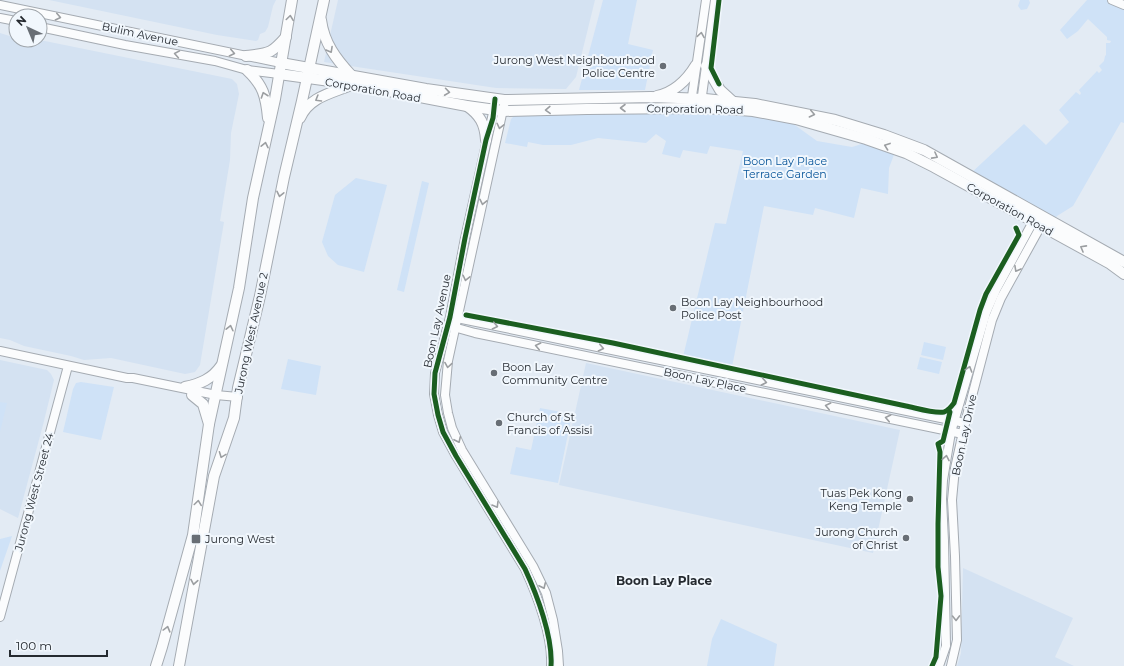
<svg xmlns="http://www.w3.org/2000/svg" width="1124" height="666" viewBox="0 0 1124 666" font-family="Montserrat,sans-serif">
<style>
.built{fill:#d4e2f2}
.green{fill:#cfe2f7}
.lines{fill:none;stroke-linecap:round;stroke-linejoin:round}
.minor-casing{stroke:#a5abb2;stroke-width:10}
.major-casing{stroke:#a5abb2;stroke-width:12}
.minor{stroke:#fbfcfd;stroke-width:8}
.major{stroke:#fbfcfd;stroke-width:10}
.cycleway-casing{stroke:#f1f7fd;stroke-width:8}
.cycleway{stroke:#1b5e20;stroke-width:5}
.oneway{stroke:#9b9ea1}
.poi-dot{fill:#686e75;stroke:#f1f7fd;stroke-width:1.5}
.labels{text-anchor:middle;stroke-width:4;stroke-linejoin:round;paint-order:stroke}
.street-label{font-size:11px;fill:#252a30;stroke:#f1f7fd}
.poi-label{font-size:11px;fill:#252a30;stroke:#f1f7fd;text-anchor:start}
.park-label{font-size:11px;fill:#055398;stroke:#f1f7fd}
.neighbourhood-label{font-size:12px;font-weight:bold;fill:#252a30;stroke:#f1f7fd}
</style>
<rect width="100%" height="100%" fill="#e3ebf4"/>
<g class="built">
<path d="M49,0H276L273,6L268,27L265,32L260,34L258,40L256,41L217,35Z"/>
<path d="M338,0H595L576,77L566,89L496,88L324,62Z"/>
<path d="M0,33L16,38V40H40L232,79L237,84L239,94L231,133L230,160L220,221L224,222L200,365L195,372L185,374L111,358L84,360L71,356L24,346L10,340L0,338Z"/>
<path d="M0,360L47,370L51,374L54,380L43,425L18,518L0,509Z"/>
<path d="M586,363L900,430L873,553L559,485Z"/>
<path d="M963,568L1073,618L1055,657L1074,666H957L961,653Z"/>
</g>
<g class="green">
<path d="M603,0H637L628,44L653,50L645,90H579Z"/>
<path d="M1020,0H1029L1030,3L1027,9L1021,10L1018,6Z"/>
<path d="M1087,0H1111L1124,6V123L1121,122L1073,206L1057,216L1052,222L970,174L1024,124L1046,145L1069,122L1059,110L1076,92L1080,95L1081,93L1079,90L1097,71L1099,73L1102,70L1099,66L1104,61L1105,56L1106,55V43H1110L1111,41L1107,40V37L1088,19L1078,31L1067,39L1060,30Z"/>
<path d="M712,111L771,118L792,123L817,141L852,147L865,143L895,152L889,168L888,194L861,188L854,218L815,208L813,215L764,206L731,372L682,361L715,223L726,224L743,151L710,146L707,154L683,150L680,158L662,154L666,141L656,134L646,143L598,138L571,145H543L528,142L527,147L505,143L511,119L517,113Z"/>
<path d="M356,178L387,185L364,272L338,265L328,256L322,242L335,195Z"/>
<path d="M422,181L429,183L404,292L397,290Z"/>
<path d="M924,342L946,347L943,360L921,355Z"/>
<path d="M920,357L942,362L939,374L917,369Z"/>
<path d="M288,359L321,366L316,395L281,389Z"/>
<path d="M81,382L114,387L101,440L63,432L73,389L76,383Z"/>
<path d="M0,402L7,403L0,432Z"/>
<path d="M540,408L572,414L558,483L510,474L516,447L531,450Z"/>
<path d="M12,536L0,571V539Z"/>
<path d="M721,619L777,644L774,666H707L712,639Z"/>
</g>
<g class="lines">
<g class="minor-casing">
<g id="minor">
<path d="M1112,0L1124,5"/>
<path d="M0,5L281,63"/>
<path d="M0,18L16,21"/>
<path d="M40,27L125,45L215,61L247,70L279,74"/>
<path d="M691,103L706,0"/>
<path d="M701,103L715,0"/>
<path d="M495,104L465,238L450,317L435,373L434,394L438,415L443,432L456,456L525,569C537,595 553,637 551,666"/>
<path d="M504,105L448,361L445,395L448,413L452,428L462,450L533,566L546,593L553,620L558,651L559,666"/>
<path d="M452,317L965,423"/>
<path d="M450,326L475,333L963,434"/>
<path d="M0,351L127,378H133L216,395L238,397"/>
<path d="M0,617L68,366"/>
<path d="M939,666L946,646L944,541L942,499L943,480L951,432L986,313L997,288L1035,218"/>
<path d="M951,666L957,640L955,556L952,500L955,468L965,423L992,320L1001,298L1043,222"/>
</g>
</g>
<g class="major-casing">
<g id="major">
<path d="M321,20C324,43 336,59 351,75"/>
<path d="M246,56C269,53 270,55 286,37"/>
<path d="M281,63L426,89L504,100L651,97L705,99L755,104L835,120L884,135L924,150L1124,262"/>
<path d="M706,66L720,90L732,101"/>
<path d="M247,70C263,85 266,96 268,118"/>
<path d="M279,74L352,84L467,106L503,111L587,109L690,108L727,109L753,111L796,119L866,139L906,153L934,167L1109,263L1124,274"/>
<path d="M657,96C675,92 687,80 696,65"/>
<path d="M467,106C480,115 485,124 486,140"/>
<path d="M300,118C309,97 332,93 351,85"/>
<path d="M185,387C200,384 212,379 221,366"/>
<path d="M192,395L203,404L209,424"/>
<path d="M156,666L162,647L193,535L209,424L239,288L253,198L275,99L292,0"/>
<path d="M179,666L214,476L234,418L238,388L260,296L284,177L302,101L324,0"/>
</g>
</g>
<use href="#minor" class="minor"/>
<use href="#major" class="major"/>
<g class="cycleway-casing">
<g id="cycleway">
<path d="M719,0L711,68L719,84"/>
<path d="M495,99L493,118L486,140L465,238L450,317L435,373L434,394L438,415L443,432L456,456L525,569C537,595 553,637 551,666"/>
<path d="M466,315L613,343L906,406C916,408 935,414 944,412C948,411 951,407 954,403L980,310L986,294L1019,235L1016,228"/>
<path d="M932,666L936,657L941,596L938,567V524L940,452L938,444L943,441L950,412L948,410"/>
</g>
</g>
<use href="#cycleway" class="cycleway"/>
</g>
<defs><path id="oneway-chevron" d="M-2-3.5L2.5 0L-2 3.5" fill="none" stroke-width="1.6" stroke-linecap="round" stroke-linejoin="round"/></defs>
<g class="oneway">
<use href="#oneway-chevron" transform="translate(58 17) rotate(12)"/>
<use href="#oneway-chevron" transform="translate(290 18) rotate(-82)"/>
<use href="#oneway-chevron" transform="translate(701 35) rotate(-81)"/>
<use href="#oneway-chevron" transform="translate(330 50) rotate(61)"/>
<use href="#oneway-chevron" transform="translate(232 53) rotate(12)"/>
<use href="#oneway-chevron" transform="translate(177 54) rotate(-170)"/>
<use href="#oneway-chevron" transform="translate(447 92) rotate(8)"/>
<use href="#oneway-chevron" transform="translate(264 95) rotate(-109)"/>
<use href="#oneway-chevron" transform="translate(318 99) rotate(149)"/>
<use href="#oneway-chevron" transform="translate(623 108) rotate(180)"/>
<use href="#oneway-chevron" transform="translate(548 110) rotate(178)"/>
<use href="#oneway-chevron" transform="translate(812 114) rotate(12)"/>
<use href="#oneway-chevron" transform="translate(500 126) rotate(103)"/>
<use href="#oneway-chevron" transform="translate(265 145) rotate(-78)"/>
<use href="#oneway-chevron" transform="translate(887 146) rotate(-160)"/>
<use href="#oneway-chevron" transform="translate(935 156) rotate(28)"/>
<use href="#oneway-chevron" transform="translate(280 194) rotate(102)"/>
<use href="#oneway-chevron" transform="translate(483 202) rotate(102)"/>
<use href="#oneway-chevron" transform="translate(1083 248) rotate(-151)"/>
<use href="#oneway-chevron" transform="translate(1017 269) rotate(119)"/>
<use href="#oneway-chevron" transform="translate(466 278) rotate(103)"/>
<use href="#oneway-chevron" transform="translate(495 326) rotate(12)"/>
<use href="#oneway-chevron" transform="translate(230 328) rotate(-77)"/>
<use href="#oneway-chevron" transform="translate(538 346) rotate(-168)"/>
<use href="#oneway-chevron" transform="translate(601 348) rotate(12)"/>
<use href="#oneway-chevron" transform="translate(448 365) rotate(99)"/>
<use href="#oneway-chevron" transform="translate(969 369) rotate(-73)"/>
<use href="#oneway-chevron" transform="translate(764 382) rotate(11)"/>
<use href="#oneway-chevron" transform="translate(828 406) rotate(-168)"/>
<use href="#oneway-chevron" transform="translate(888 418) rotate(-168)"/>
<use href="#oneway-chevron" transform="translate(458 440) rotate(65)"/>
<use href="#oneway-chevron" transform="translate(222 455) rotate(111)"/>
<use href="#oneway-chevron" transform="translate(946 458) rotate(-79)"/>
<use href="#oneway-chevron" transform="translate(198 503) rotate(-82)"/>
<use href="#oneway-chevron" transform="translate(496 505) rotate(59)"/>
<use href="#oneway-chevron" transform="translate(194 582) rotate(100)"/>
<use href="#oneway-chevron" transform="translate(543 586) rotate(65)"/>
<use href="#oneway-chevron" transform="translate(956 618) rotate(89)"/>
<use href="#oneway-chevron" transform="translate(167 629) rotate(-75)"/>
</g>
<g class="poi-dot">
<circle cx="663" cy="66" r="4"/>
<circle cx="673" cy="308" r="4"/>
<circle cx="494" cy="373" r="4"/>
<circle cx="499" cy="423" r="4"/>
<circle cx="910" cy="499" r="4"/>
<circle cx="906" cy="538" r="4"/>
<rect x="191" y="534" width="10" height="10" rx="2"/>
</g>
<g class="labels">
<g class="street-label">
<text transform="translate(140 34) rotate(12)" y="4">Bulim Avenue</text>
<text transform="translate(373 90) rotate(10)" y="4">Corporation Road</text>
<text transform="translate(695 109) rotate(1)" y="4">Corporation Road</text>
<text transform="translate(1010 209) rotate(29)" y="4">Corporation Road</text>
<text transform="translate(437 321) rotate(-78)" y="4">Boon Lay Avenue</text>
<text transform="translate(251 333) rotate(-78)" y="4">Jurong West Avenue 2</text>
<text transform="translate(705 380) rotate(12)" y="4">Boon Lay Place</text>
<text transform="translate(964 435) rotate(-78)" y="4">Boon Lay Drive</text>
<text transform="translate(34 492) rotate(-75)" y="4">Jurong West Street 24</text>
</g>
<g class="poi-label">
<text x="655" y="64" text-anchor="end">Jurong West Neighbourhood<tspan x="655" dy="13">Police Centre</tspan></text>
<text x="681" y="306">Boon Lay Neighbourhood<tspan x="681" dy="13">Police Post</tspan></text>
<text x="502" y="371">Boon Lay<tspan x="502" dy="13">Community Centre</tspan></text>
<text x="507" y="421">Church of St<tspan x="507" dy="13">Francis of Assisi</tspan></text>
<text x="902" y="497" text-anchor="end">Tuas Pek Kong<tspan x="902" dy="13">Keng Temple</tspan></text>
<text x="898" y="536" text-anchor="end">Jurong Church<tspan x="898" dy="13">of Christ</tspan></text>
<text x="205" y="543">Jurong West</text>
</g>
<g class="park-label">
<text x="785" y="165">Boon Lay Place<tspan x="785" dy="13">Terrace Garden</tspan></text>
</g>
<g class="neighbourhood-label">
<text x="664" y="585">Boon Lay Place</text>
</g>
</g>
<g transform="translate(28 28) rotate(316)"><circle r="19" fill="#f1f7fd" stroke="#9fa5ab"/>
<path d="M0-3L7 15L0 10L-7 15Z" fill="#686e75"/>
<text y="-6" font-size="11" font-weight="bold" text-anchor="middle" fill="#252a30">N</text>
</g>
<path d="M10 650v6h97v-6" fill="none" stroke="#252a30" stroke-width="2"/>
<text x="16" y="650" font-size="12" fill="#252a30" stroke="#f1f7fd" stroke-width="3" paint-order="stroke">100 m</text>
</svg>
